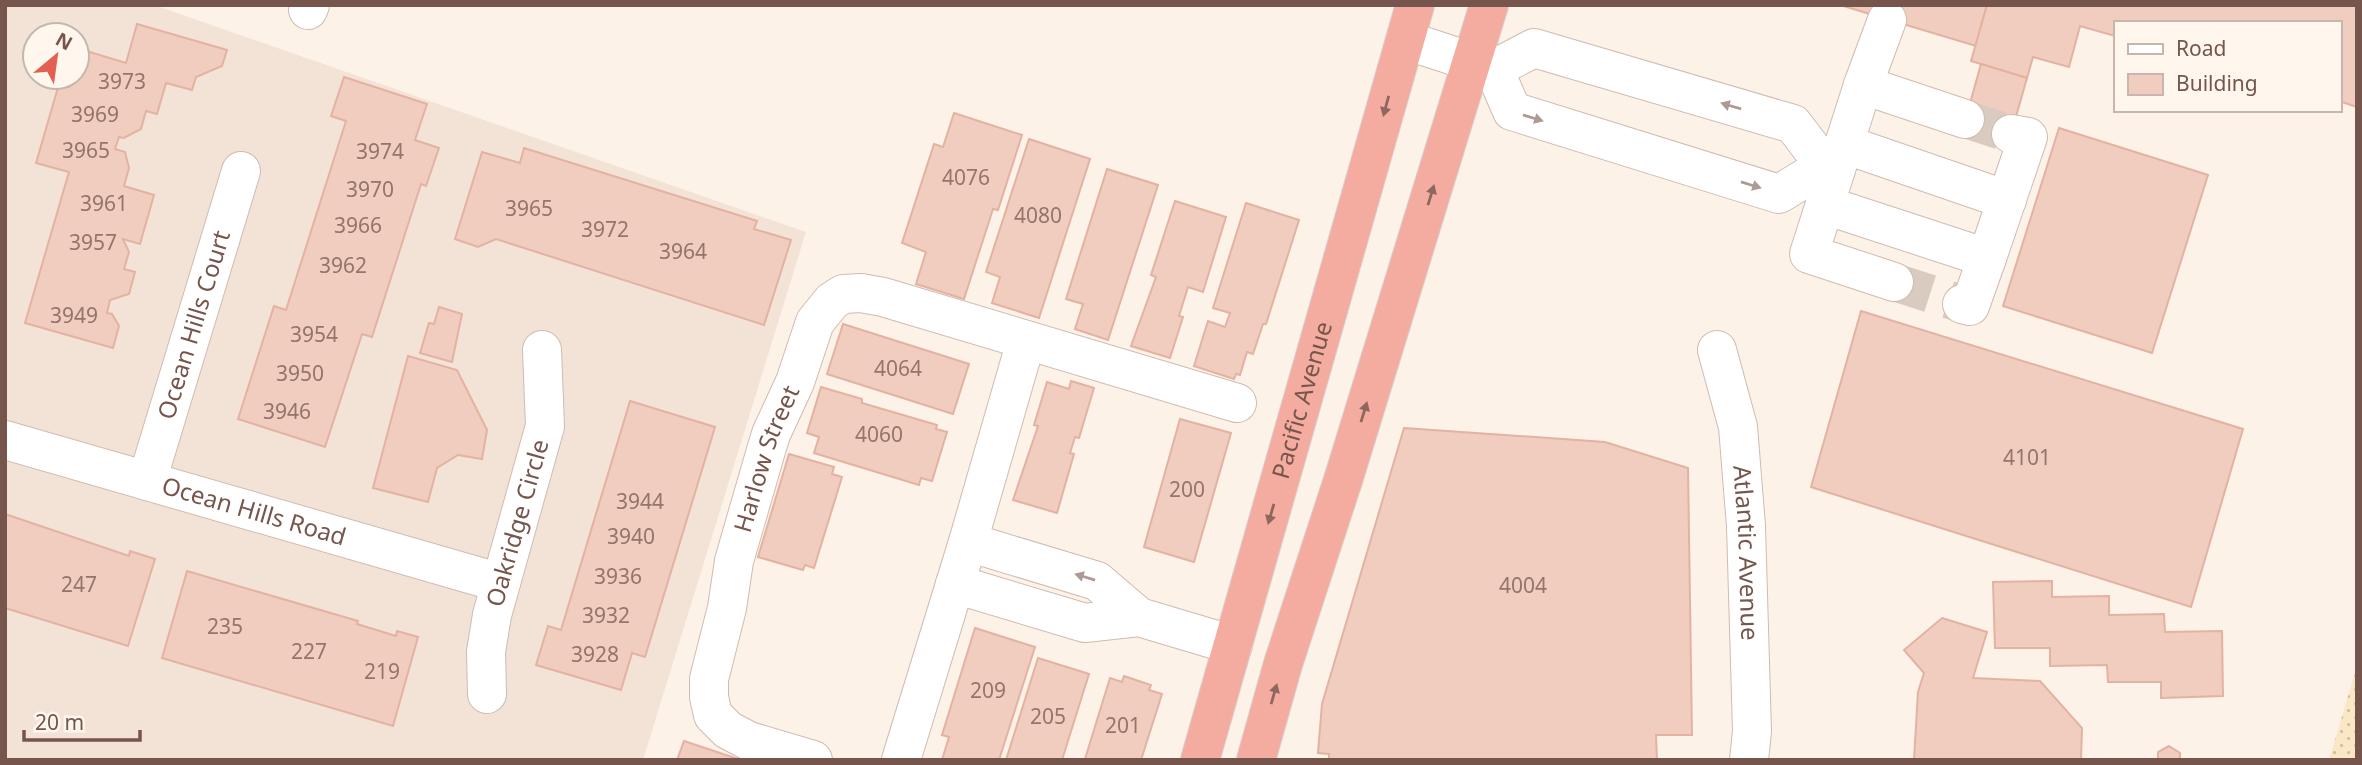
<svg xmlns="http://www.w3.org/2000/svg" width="2362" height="765" viewBox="0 0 2362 765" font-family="'Noto Sans',sans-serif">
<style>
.residential{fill:#f3e3d6;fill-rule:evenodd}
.sand{fill:url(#sand-dots)}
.building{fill:#f1cdc0;stroke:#e3b2a1;stroke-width:2}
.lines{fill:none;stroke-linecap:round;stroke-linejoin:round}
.minor-tunnel{stroke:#dacbc1;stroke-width:38;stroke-dasharray:38 19;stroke-linecap:butt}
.minor-casing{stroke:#d0bbb0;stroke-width:40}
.highway-casing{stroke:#d9d0cd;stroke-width:40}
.minor{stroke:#fff;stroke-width:38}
.highway{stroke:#f4aca1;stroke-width:38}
.oneway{fill:#8f675d}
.oneway2{fill:#ad9a94}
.labels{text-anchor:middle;stroke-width:5;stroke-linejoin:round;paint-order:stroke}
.number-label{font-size:21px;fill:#957469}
.street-label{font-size:24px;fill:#76564c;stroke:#fff6ee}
</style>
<defs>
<pattern id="sand-dots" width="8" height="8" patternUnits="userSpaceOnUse" patternTransform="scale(1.75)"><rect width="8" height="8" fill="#fae7c4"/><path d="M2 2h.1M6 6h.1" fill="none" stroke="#cfbea1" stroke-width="1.8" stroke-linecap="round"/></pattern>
</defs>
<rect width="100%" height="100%" fill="#fcf2e8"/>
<path class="residential" d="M5,5H154L806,232L643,760H5ZM35,35H77V77H35Z"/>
<path class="sand" d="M2357,666V760H2329Z"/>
<g class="building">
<path d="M1840,5H1987L1976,46Z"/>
<path d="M1987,5H2357V107L2339,101V23H2115V36L2080,26L2069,67L2033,57L2027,78L1971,61Z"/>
<path d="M137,24L227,50L222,66L196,77L192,90L166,83L157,114L146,111L141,129L124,138L119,137L115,149L125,152L129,168L124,186L154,195L140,244L123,239L129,252L124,269L135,272L129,294L110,300L107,313L112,314L119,326L113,348L25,323L69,172L36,163L59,84L69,87L72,77H77V59L80,49L126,63Z"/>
<path d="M1981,64L2027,78L2008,145L1962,132Z"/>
<path d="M344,77L427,104L415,140L439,148L426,186L421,184L372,337L362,334L325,447L238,419L274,306L286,310L346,121L331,116Z"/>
<path d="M954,113L1022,135L998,210L993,209L964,299L916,284L926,252L902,243L934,144L943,147Z"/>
<path d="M2059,128L2208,175L2152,353L2003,306Z"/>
<path d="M1029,139L1090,159L1039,318L992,303L1000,277L986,272Z"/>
<path d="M524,148L757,221L754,229L791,240L764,325L496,239L478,247L455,239L482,152L520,163Z"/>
<path d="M1107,169L1158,185L1108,340L1075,329L1083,304L1066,299Z"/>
<path d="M1175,201L1226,217L1203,292L1188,287L1179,316L1183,317L1170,358L1131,346L1156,277L1151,275Z"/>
<path d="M1246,203L1299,220L1266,324H1263L1253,354L1247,352L1240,375L1236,374L1234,379L1194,366L1208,321L1225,327L1230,313L1213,308Z"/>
<path d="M439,307L462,314L452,362L420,353L429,323L434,324Z"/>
<path d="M1861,311L2243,429L2191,607L1811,487Z"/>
<path d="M843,324L969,364L953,414L827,374Z"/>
<path d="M408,356L457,370L487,430L482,459L458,455L437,468L428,502L373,488Z"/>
<path d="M1071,381L1094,388L1079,438L1075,437L1070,453L1074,454L1057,513L1013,500L1038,426L1034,425L1047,382L1069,389Z"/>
<path d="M821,387L862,399V403L937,425L936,429L947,432L932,481L921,478L919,485L814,453L819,437L807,433Z"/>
<path d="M630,401L715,427L645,657L632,653L621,690L536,665L548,626L561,630Z"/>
<path d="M1180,419L1231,433L1194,562L1144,547Z"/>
<path d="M1404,428L1605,442L1688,468L1692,735H1656L1657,760H1329V754L1318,753L1322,704Z"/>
<path d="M789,454L834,467L832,474L842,477L814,568L805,565L803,570L758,557Z"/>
<path d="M5,514L129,556L130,551L155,559L128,646L5,608Z"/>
<path d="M187,571L358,621L357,624L396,636L397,631L418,637L393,726L162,658Z"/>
<path d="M2052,581V597L2109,596V615L2164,614L2165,632L2222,631L2223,696L2161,698V682H2108L2107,665L2050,666V648H1995L1993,582Z"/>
<path d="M1942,618L1987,632L1973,678L2040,681L2082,728L2081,760H1914L1918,692L1924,673L1904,650Z"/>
<path d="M975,628L1035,647L999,760H942L949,737L942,735Z"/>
<path d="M1038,658L1089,674L1062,760H1006Z"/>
<path d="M1124,676L1151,685L1149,690L1162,694L1141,760L1085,759L1110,678L1122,682Z"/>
<path d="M684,741L741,760H677Z"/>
<path d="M2169,746L2180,753V760H2158V752Z"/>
</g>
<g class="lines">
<g class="minor-tunnel">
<path d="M1965,119L2011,134"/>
<path d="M1894,282L1962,304"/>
</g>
<g class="minor-casing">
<g id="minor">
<path d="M308,10L310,5"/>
<path d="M1887,20L1863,85L1809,254L1894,282"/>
<path d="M1405,40L1494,69L1534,48L1793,124L1825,166L1836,169"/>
<path d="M1494,69L1512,111L1779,194L1825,166"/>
<path d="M1863,85L1965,119"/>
<path d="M1844,144L2007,200"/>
<path d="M1825,205L1987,258L2028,137L2011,134"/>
<path d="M1962,304L1970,306L1987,258"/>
<path id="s1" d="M1717,350L1738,427L1746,526L1752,731L1749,760"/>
<path id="s2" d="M5,440L501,583"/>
<path id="s3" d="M147,481L241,171"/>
<path d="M968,542L1097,581L1139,617"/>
<path d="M955,584L1085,623L1139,617L1233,645"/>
<path id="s4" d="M487,694L486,652L492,615L545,426L542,350"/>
<path id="s5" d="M813,760L749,741L728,730L713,715L709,697V679L727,608L734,561L765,454L771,434L795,382L815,322L832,301L843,294L861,293L883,297L1237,403"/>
<path d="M901,760L968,542L1026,341"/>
</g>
</g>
<g class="highway-casing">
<g id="highway">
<path id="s6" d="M1200,760L1415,5"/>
<path d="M1256,760L1283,664L1344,477L1489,5"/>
</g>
</g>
<use href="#minor" class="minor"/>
<use href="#highway" class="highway"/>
</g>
<defs><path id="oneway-solid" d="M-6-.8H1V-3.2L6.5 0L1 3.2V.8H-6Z" transform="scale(1.75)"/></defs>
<g class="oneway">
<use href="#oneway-solid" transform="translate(1386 106) rotate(105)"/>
<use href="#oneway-solid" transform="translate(1431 195) rotate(-73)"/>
<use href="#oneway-solid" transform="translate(1364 412) rotate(-73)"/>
<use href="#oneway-solid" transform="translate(1271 514) rotate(106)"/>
<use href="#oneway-solid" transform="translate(1274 694) rotate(-74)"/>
</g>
<g class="oneway2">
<use href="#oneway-solid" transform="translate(1731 106) rotate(-164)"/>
<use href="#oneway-solid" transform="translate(1533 118) rotate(17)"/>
<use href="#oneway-solid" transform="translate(1751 185) rotate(17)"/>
<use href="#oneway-solid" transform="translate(1085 577) rotate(-163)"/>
</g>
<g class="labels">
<g class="number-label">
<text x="122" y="89">3973</text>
<text x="95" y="122">3969</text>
<text x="86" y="158">3965</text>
<text x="380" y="159">3974</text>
<text x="966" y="185">4076</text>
<text x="370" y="197">3970</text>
<text x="104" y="211">3961</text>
<text x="529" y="216">3965</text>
<text x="1038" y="223">4080</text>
<text x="358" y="233">3966</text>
<text x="605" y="237">3972</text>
<text x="93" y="250">3957</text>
<text x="683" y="259">3964</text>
<text x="343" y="273">3962</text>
<text x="74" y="323">3949</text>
<text x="314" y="342">3954</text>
<text x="898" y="376">4064</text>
<text x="300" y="381">3950</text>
<text x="287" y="419">3946</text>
<text x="879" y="442">4060</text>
<text x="2027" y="465">4101</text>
<text x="1187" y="497">200</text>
<text x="640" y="509">3944</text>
<text x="631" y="544">3940</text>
<text x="618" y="584">3936</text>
<text x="79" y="592">247</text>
<text x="1523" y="593">4004</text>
<text x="606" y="623">3932</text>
<text x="225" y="634">235</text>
<text x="309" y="659">227</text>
<text x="595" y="662">3928</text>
<text x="382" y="679">219</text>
<text x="988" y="698">209</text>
<text x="1048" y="724">205</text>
<text x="1123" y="733">201</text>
</g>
<g class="street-label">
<text dy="8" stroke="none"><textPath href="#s3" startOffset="163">Ocean Hills Court</textPath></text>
<text dy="8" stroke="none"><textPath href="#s6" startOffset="374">Pacific Avenue</textPath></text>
<text dy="8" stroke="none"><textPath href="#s5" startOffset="376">Harlow Street</textPath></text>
<text dy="8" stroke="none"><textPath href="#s2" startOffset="259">Ocean Hills Road</textPath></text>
<text dy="8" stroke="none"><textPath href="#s4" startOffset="175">Oakridge Circle</textPath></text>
<text dy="8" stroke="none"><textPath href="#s1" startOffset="206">Atlantic Avenue</textPath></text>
</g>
</g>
<rect width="2362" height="765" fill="none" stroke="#76564c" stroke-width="14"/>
<rect x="2114" y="21" width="228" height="91" fill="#fff6ee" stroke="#c8b6ad" stroke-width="2"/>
<rect x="2128" y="44" width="35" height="10" fill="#ffffff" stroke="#c8b6ad" stroke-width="2"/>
<text x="2176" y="56" font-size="21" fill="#76564c">Road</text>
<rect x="2128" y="74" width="35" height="21" fill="#f1cdc0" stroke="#c8b6ad" stroke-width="2"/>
<text x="2176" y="91" font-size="21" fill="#76564c">Building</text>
<g transform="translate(56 56) rotate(29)"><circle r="33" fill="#fff6ee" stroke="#c8b6ad" stroke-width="2"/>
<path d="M0-5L12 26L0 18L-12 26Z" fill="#e25f51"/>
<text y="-10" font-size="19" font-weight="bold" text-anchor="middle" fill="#76564c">N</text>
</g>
<path d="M24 730v10h116v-10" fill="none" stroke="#76564c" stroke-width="3.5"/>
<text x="35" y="730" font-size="21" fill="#76564c" stroke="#fff6ee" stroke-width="5" paint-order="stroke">20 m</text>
</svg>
